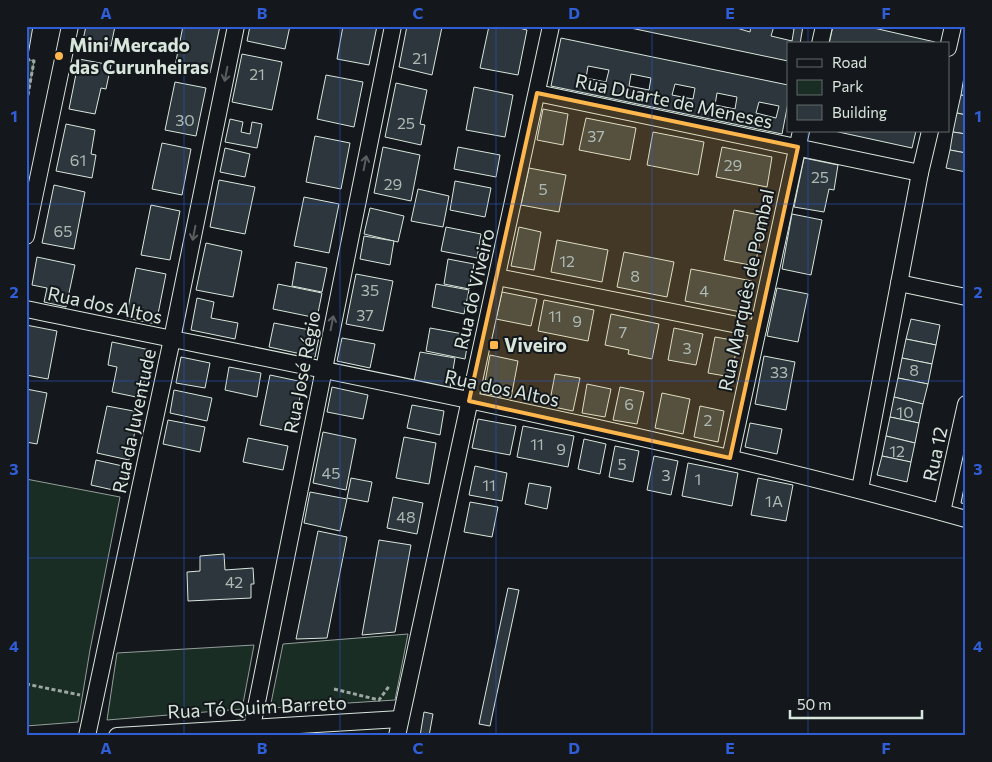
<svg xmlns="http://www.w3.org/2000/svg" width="992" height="762" viewBox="0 0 992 762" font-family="Commissioner,sans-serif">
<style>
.green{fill:#1a2d24;stroke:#939e99}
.building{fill:#2c363c;stroke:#d8e6dc;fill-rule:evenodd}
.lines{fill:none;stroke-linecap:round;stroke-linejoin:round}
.minor-casing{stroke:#d8e6dc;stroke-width:18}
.path{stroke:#9da8a2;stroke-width:3;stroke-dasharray:4 2.5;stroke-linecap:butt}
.minor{stroke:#14181c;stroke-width:16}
.oneway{stroke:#59605f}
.marked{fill:#ffb74d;fill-opacity:0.2;stroke:#ffb74d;stroke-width:4;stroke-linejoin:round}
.grid{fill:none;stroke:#305dd8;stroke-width:1;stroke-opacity:0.55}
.poi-dot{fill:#ffb74d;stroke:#14181c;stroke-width:2}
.labels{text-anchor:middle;stroke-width:4;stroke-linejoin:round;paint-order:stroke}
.number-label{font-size:16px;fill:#adbab4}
.poi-label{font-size:19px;font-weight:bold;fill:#d8e6dc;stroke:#14181c;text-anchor:start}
.street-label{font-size:19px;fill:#d8e6dc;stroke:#14181c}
.neatline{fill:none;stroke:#305dd8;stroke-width:2}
.grid-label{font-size:16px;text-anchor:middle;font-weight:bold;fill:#305dd8}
</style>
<rect width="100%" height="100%" fill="#14181c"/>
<g class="green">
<path d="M26,59L34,61L26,106Z"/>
<path d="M26,479L120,497L90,650L78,722L26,726Z"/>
<path d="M408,634L395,700L270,708L283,644Z"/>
<path d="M254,645L242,709L107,720L117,653Z"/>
</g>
<g class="building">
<path d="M26,26H33L28,55H26Z"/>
<path d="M86,26H115L111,46L83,40Z"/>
<path d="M183,26H220L210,73L175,66Z"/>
<path d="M250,26H290L285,49L247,41Z"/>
<path d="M343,26H377L369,65L337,59Z"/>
<path d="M407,26L442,27L432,75L399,67Z"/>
<path d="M489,26H511L527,30L518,75L480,68Z"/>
<path d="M621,26H730L750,32L751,26H774L771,36L792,41L794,29L782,26H803L800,44H788V61Z"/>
<path d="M833,26H865L935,42V44H829Z"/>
<path d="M561,38L788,85V103L782,134L551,86ZM588,66L609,70L606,82L586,78ZM631,74L651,78L649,90L629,86ZM675,84L695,88L693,99L672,95ZM717,93L737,97L735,109L715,105ZM759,102L779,106L776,118L756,113Z"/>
<path d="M242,54L282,62L272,110L232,102Z"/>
<path d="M79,59L111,65L106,89L101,88L95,114L69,109Z"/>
<path d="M326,75L363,82L354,127L317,119Z"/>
<path d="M964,77H966V96L961,95Z"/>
<path d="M175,82L206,88L196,136L165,130Z"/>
<path d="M396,83L427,90L420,124L425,125L421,145L385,137Z"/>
<path d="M474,87L513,95L505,137L466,130Z"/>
<path d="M961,95L966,96V115L957,113Z"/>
<path d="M543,109L568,114L563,145L537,140Z"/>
<path d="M957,113L966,115V134L953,132Z"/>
<path d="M586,118L636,128L630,160L579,150Z"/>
<path d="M230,119L243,122L241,132L250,134L252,122L262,124L257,148L225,142Z"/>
<path d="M66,124L95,130L91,154L96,155L92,178L56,171Z"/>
<path d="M834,131H916L912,148Z"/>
<path d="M653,132L704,142L698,175L647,165Z"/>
<path d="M953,132L966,134V153L950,150Z"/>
<path d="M315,136L350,143L341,189L306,182Z"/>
<path d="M162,143L191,149L182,195L152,189Z"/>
<path d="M383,147L420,155L411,201L374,193Z"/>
<path d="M458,147L500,155L496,177L454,169Z"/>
<path d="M722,147L772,157L767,187L716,177Z"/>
<path d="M225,148L250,154L245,177L220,172Z"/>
<path d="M950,150L966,153V172L946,168Z"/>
<path d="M804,158L838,165L834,190L829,189L824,212L794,207Z"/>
<path d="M529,168L566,175L559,212L521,205Z"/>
<path d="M219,180L255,187L245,234L210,227Z"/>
<path d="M455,181L491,188L485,217L450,210Z"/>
<path d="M54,185L85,192L74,249L42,243Z"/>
<path d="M418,189L449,196L443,227L411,221Z"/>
<path d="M304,197L339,204L329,253L294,246Z"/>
<path d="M151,205L180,211L170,260L141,255Z"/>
<path d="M370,208L404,216L398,242L364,234Z"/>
<path d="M734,210L765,216L755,266L724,260Z"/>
<path d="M792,214L822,220L811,275L782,269Z"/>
<path d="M446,227L481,234L477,258L441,251Z"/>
<path d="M519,227L541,232L534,270L511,266Z"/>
<path d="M364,236L394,241L390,265L360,259Z"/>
<path d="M557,240L608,250L602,282L551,272Z"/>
<path d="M206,243L242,251L233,297L196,290Z"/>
<path d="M624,252L674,262L667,297L617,287Z"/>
<path d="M37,257L75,265L66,307L44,302L47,288L32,285Z"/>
<path d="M448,259L474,264L469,289L444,284Z"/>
<path d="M296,262L327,268L322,292L292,286Z"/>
<path d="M136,268L166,274L156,324L126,318Z"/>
<path d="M691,269L752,281L746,313L685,301Z"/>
<path d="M356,274L393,281L383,331L346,324Z"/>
<path d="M278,284L322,293L317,318L273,309Z"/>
<path d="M436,284L469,290L464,314L432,307Z"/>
<path d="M777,288L808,294L798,342L767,336Z"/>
<path d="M502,292L537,299L531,326L496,319Z"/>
<path d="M197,298L214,302L211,318L238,323L235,339L191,330Z"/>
<path d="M544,300L594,310L588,341L538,331Z"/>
<path d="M611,314L659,324L652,359L628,354L629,350L605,345Z"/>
<path d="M911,319L940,325L936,345L906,339Z"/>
<path d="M274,323L320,332L315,357L269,347Z"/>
<path d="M26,325L57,331L48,379L26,375Z"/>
<path d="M430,328L469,335L465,359L426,351Z"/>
<path d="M674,328L703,334L696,365L668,360Z"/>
<path d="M715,337L738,341L731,377L708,373Z"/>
<path d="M342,338L375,344L370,368L337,361Z"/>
<path d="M906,339L936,345L932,364L902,358Z"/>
<path d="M112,342L150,350L141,398L112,392L117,367L108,365Z"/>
<path d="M420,352L455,358L450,388L414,381Z"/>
<path d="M490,355L518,361L511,398L483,393Z"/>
<path d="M764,356L795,362L786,410L755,404Z"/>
<path d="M181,357L210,363L205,388L176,383Z"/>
<path d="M902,358L932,364L928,384L898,378Z"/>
<path d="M229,367L261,373L257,397L225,390Z"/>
<path d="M555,374L580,378L573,411L549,406Z"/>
<path d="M270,375L303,382L293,432L260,425Z"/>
<path d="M898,378L928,384L923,404L894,397Z"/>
<path d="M587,384L611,389L605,417L582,413Z"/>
<path d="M332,387L368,395L363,419L327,412Z"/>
<path d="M620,387L644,392L637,424L613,420Z"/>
<path d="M26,389L47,393L37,444L26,442Z"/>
<path d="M174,390L212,398L207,421L170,413Z"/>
<path d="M662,393L690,399L683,434L655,428Z"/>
<path d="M894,397L923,404L919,423L890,417Z"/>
<path d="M412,405L444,411L440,435L407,428Z"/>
<path d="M107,406L139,412L129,460L97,453Z"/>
<path d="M700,406L724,411L718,442L694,437Z"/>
<path d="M890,417L919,423L915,443L886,436Z"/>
<path d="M478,419L516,426L510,455L472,448Z"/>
<path d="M168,420L205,427L200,452L163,444Z"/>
<path d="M750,423L782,429L777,454L745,447Z"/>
<path d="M523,426L574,436L568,467L517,457Z"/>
<path d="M323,432L356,439L346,490L313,483Z"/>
<path d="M886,436L915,443L911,462L882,456Z"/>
<path d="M404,437L436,443L429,484L396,478Z"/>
<path d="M248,438L288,446L283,470L243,462Z"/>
<path d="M584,439L606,444L600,474L578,469Z"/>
<path d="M615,446L639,451L633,482L609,477Z"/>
<path d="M654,456L678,461L671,495L647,490Z"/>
<path d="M882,456L911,462L907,482L877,475Z"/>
<path d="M96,460L127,467L122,492L91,485Z"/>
<path d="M688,463L738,473L732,506L682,496Z"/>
<path d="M475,466L507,473L502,501L469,495Z"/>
<path d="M351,478L372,482L368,502L347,498Z"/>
<path d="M758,478L793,485L786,521L751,515Z"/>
<path d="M529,483L551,487L547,509L525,504Z"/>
<path d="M965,483H966V504L961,503Z"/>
<path d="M310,492L347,499L340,531L304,523Z"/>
<path d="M393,497L423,503L417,534L387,528Z"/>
<path d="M470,502L498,507L492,537L464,532Z"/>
<path d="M318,531L347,537L327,638L296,639Z"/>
<path d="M379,540L411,545L395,632L362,635Z"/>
<path d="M224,554L225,570L253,568L254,584H251V598L188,601L187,572L200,571V556Z"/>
<path d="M508,588L519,590L490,726L479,724Z"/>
<path d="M424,712L433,714L429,736H420Z"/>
</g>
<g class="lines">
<g class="minor-casing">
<g id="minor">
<path d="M820,44L824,26"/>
<path d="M948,48L953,26"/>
<path d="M537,93L920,173L930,131"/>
<path d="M26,236L70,26"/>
<path d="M497,277L758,329"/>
<path d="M899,283L966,297"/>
<path d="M26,309C340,374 657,433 966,519"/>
<path d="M730,458L801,131"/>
<path d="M860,489L920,173"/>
<path d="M942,512L966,404"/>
<path d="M252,727L393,26"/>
<path d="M87,736L172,339L236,26"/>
<path d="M117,736L400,719"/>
<path d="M397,736L551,26"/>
</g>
</g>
<g class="path">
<path d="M26,59L34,61L26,106"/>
<path d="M26,684L80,695"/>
<path d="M334,689L379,700L390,685"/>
</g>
<use href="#minor" class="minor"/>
</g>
<defs><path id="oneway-shaft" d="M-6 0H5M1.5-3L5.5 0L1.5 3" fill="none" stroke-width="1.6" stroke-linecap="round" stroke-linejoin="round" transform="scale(1.25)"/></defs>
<g class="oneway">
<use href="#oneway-shaft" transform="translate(226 74) rotate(101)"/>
<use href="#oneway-shaft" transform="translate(365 163) rotate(-79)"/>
<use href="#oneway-shaft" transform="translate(194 233) rotate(101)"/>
<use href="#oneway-shaft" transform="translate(332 323) rotate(-79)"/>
</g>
<path class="marked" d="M537,93L798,147L730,458L469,401Z"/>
<path class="grid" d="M184,26V736M340,26V736M496,26V736M652,26V736M808,26V44M808,131V736M26,204H966M26,381H966M26,558H966"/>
<g class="poi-dot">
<circle cx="59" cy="56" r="5"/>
<rect x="489" y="340" width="10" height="10" rx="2.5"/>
</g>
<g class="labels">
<g class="number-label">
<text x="420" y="64">21</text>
<text x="257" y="80">21</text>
<text x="185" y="126">30</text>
<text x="406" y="129">25</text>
<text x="596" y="142">37</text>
<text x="78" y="166">61</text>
<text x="733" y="171">29</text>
<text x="820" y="183">25</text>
<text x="393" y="190">29</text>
<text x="543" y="195">5</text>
<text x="63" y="237">65</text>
<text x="567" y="267">12</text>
<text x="635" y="282">8</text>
<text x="370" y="296">35</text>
<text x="704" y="297">4</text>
<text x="365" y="321">37</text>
<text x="555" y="322">11</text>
<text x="577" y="327">9</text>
<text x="623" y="338">7</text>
<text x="687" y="354">3</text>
<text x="914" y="376">8</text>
<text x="779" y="378">33</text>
<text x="629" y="410">6</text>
<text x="905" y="418">10</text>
<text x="708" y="426">2</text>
<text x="537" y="450">11</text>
<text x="561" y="455">9</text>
<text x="897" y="457">12</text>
<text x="622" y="470">5</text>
<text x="331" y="479">45</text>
<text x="666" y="481">3</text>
<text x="698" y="485">1</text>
<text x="489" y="491">11</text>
<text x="774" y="507">1A</text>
<text x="406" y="523">48</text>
<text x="234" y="588">42</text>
</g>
<g class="poi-label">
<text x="69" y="52">Mini Mercado<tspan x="69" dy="22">das Curunheiras</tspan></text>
<text x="504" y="352">Viveiro</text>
</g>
<g class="street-label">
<text transform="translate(674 101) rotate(12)" y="7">Rua Duarte de Meneses</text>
<text transform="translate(474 289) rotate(-77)" y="7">Rua do Viveiro</text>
<text transform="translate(746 290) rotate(-78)" y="7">Rua Marquês de Pombal</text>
<text transform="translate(105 305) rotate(12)" y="7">Rua dos Altos</text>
<text transform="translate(302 372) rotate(-79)" y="7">Rua José Régio</text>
<text transform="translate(502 388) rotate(12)" y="7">Rua dos Altos</text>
<text transform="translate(134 421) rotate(-78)" y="7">Rua da Juventude</text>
<text transform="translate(935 454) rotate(-78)" y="7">Rua 12</text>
<text transform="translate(257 707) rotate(-3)" y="7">Rua Tó Quim Barreto</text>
</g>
</g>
<rect width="992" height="762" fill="none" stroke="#14181c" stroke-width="55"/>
<rect x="787" y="42" width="162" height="90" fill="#14181c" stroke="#626a69"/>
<rect x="797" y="59" width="25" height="8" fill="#14181c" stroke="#626a69"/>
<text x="832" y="68" font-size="15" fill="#d8e6dc">Road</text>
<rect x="797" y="80" width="25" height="15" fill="#1a2d24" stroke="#626a69"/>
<text x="832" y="92" font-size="15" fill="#d8e6dc">Park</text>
<rect x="797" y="105" width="25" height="15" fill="#2c363c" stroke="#626a69"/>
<text x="832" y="118" font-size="15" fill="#d8e6dc">Building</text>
<path d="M790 710v8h132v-8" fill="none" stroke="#d8e6dc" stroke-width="2.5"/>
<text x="797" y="710" font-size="15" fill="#d8e6dc" stroke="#14181c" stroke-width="4" paint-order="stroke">50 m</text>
<rect x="28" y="28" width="936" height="706" class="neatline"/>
<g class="grid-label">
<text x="106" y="19">A</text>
<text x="262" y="19">B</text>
<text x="418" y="19">C</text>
<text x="574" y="19">D</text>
<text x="730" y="19">E</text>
<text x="886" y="19">F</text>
<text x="14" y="122">1</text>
<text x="978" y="122">1</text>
<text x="14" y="298">2</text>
<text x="978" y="298">2</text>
<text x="14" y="475">3</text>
<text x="978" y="475">3</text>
<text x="14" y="652">4</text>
<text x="978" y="652">4</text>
<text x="106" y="754">A</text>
<text x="262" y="754">B</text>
<text x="418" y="754">C</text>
<text x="574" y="754">D</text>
<text x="730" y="754">E</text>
<text x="886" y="754">F</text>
</g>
</svg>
